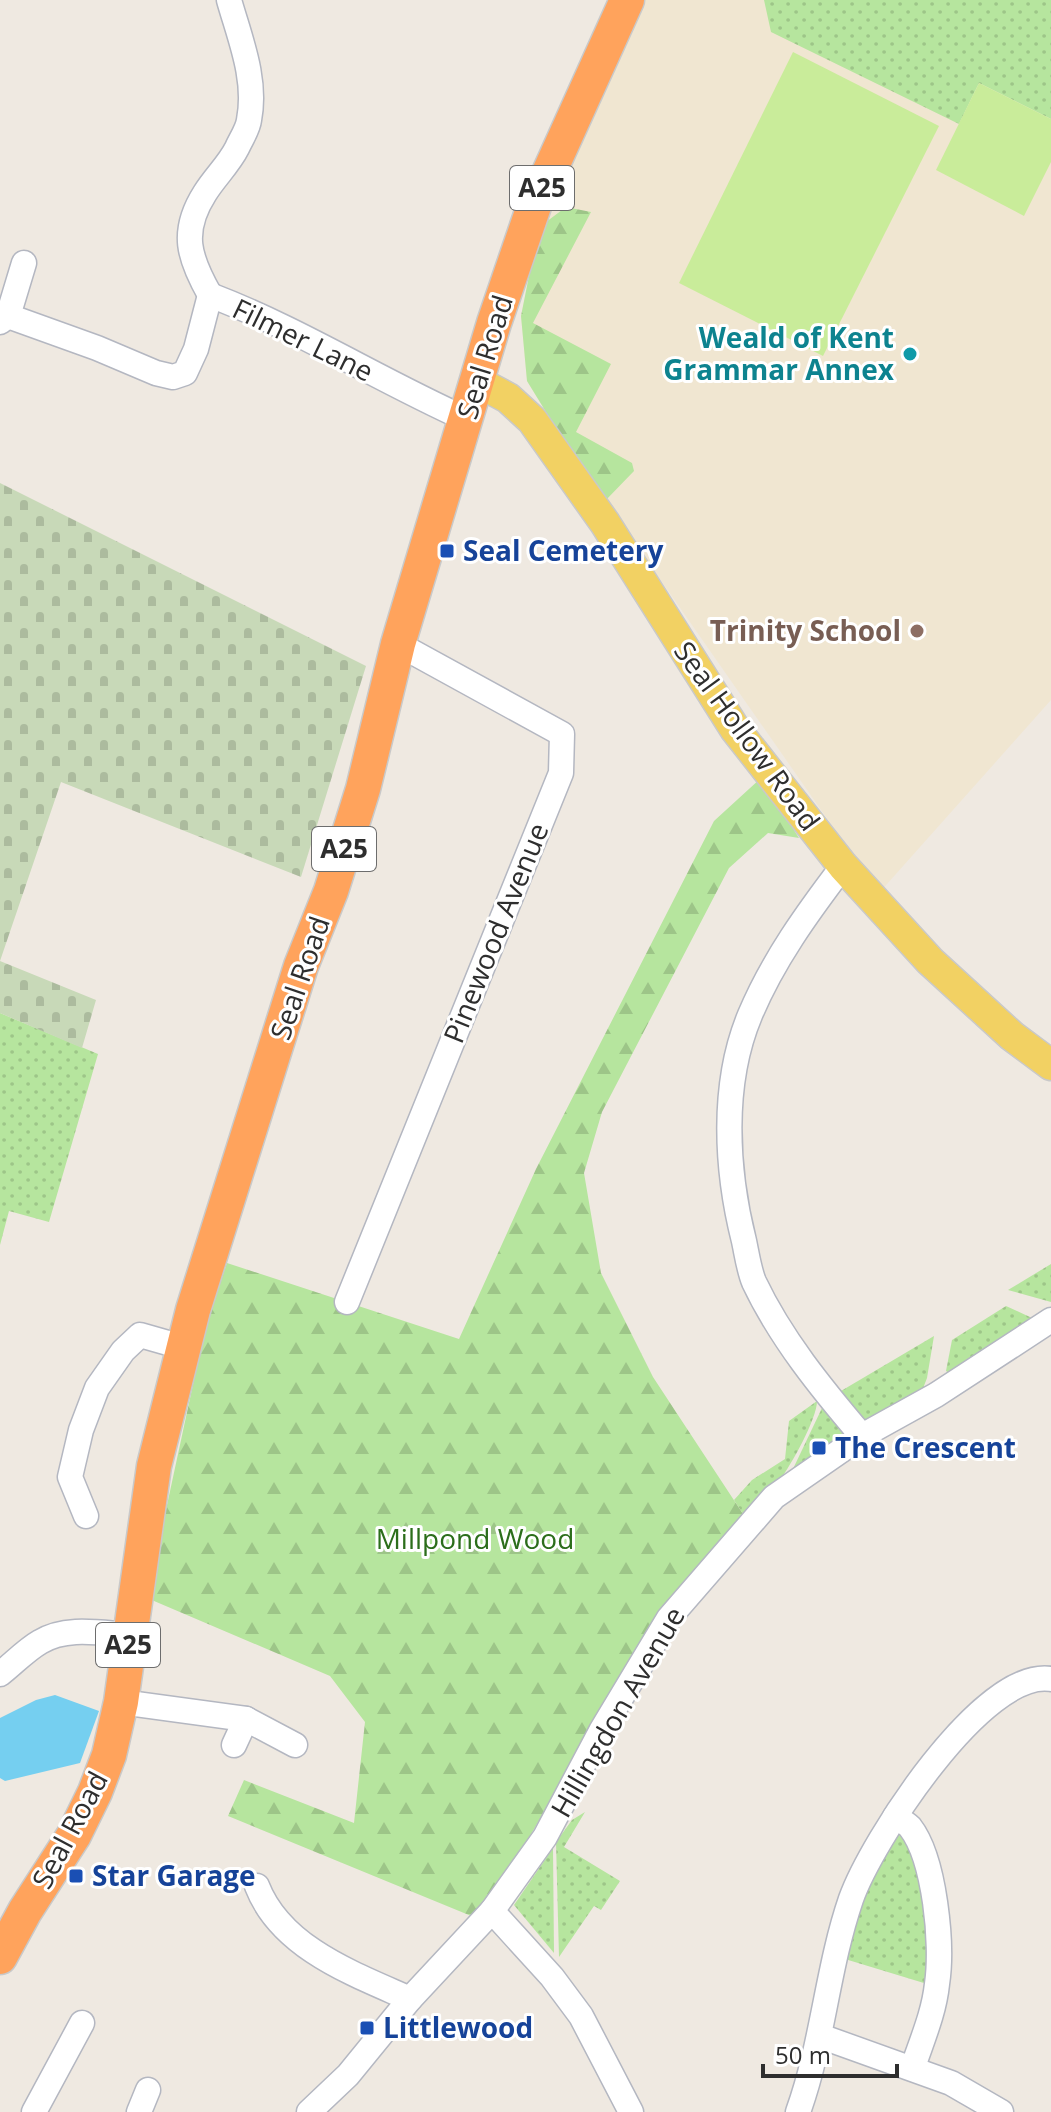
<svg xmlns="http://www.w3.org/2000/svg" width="1051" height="2112" viewBox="0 0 1051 2112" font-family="'Open Sans',sans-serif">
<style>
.education{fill:#f0e6d1}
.grass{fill:url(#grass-dots)}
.forest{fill:url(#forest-firs)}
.cemetery{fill:url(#cemetery-stones)}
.pitch{fill:#c9ec9a}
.water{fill:#75cff0}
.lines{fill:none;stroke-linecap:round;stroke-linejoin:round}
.minor-casing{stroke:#b4b7c1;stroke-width:27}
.major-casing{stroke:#c9c9c9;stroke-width:33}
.highway-casing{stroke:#c9c9c9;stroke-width:37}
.minor{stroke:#fff;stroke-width:24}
.major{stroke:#f2d163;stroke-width:30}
.highway{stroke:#ffa35c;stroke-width:34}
.culture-dot{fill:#0f9aa8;stroke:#fff;stroke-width:3}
.transit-dot{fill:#1a4fb4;stroke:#fff;stroke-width:3}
.education-dot{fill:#8d6e63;stroke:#fff;stroke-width:3}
.labels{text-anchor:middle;stroke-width:6;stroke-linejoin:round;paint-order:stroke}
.shield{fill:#fff;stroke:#6d6d6d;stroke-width:2}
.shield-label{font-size:26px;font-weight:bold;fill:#2e2e2e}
.culture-label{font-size:28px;font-weight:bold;fill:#0d838f;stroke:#fff;text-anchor:end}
.street-label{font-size:28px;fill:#2e2e2e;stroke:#fff}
.transit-label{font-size:28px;font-weight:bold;fill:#164399;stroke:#fff;text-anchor:start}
.education-label{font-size:28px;font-weight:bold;fill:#785e54;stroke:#fff;text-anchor:end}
.park-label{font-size:28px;fill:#2c6e1b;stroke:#fff}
</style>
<defs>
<pattern id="grass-dots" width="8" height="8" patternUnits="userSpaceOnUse" patternTransform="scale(2)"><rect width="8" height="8" fill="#b6e59e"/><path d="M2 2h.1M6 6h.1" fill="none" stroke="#9dc588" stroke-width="1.8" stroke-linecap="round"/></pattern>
<pattern id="forest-firs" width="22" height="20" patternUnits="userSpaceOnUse" patternTransform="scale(2)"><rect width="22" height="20" fill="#b6e59e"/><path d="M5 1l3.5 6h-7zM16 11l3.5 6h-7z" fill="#9dc588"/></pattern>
<pattern id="cemetery-stones" width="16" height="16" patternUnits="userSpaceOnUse" patternTransform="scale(2)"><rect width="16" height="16" fill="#c8d9b8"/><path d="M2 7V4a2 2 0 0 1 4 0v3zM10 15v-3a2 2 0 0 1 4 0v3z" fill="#acbb9e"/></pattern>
</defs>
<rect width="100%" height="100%" fill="#efe9e1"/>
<path class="education" d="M644,0H1051V700L879,893L565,443L527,381L521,316L533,256L552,206Z"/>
<g class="grass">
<path d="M764,0H1051V119L979,83L959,124L771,32Z"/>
<path d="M0,1013L98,1054L49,1222L9,1211L0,1245Z"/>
<path d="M1051,1264V1302L1008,1290Z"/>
<path d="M1006,1306L1032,1318L949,1373L946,1371L952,1340Z"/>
<path d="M934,1336L927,1378L922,1391L868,1423L841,1391Z"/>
<path d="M817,1401C817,1419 791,1465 780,1480C770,1493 757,1505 745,1517L734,1500L752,1480L785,1459L789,1421Z"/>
<path d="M822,1408L843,1432L842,1437L792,1471Z"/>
<path d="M585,1812L564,1847L620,1881L601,1910L594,1906L559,1957L556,1842L572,1820Z"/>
<path d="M895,1817L917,1840L937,1987L835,1956Z"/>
<path d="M553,1848L554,1953L514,1905Z"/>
</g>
<g class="forest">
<path d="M566,207L591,212L533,323L611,364L576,432L632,463L634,471L605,501L565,443L527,381L521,316L533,256L546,222Z"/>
<path d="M761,778L799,838L768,833L729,868L602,1112L584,1173L601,1273L653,1377L745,1517L594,1726L481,1920L228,1816L244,1780L354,1823L365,1722L330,1676L147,1598L206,1324L227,1263L459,1339L536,1169L714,821Z"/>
</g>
<path class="cemetery" d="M0,483L366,666L301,877L61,782L0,961L96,1000L82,1048L0,1013Z"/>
<g class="pitch">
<path d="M793,52L939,126L823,356L679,283Z"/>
<path d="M979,83L1051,119V162L1024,216L936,170Z"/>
</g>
<path class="water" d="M55,1695L99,1711L80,1763L5,1781L0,1778V1718L36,1700Z"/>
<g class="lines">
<g class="minor-casing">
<g id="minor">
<path d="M210,295C189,258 180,232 205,193C215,177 229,164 237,148C241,139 248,129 249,120C257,79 240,39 229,0"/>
<path d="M8,316L97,348L156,373L173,377L185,373L196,349L210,295C299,329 379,380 466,419"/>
<path d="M0,322L8,316L24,263"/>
<path d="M843,866C808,912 773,960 750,1015C721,1084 726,1170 744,1241C747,1255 749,1270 754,1282C781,1339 822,1389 862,1436"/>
<path d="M347,1302L561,773L562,734L398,644"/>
<path d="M86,1516L70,1477L81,1430L97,1388L123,1351L140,1335L182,1347"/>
<path d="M0,1674C13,1664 26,1650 40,1642C66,1626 100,1633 129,1635"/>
<path d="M121,1702L246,1719L295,1745"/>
<path d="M234,1745L246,1719"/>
<path d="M895,1817C900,1820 906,1823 910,1827C935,1859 943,1945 937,1984C934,2013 922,2040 913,2067"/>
<path d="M257,1886C281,1948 354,1974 410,1999"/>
<path d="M492,1911L552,1977L581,2016L631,2112"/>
<path d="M820,2036L951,2083L1001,2112"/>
<path d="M34,2112L82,2023"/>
<path d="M139,2112L148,2090"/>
<path d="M309,2112L348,2075L410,1999L492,1911L545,1837L601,1731L669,1618L774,1497L862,1436L936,1395L1051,1320"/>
<path d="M798,2112C823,2043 827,1969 851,1899C871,1842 983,1668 1051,1679"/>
</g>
</g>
<g class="major-casing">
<path id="major" d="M478,382L508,398L532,420L605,523L735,729L843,866L930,961L1012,1036L1051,1065"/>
</g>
<g class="highway-casing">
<path id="highway" d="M0,1957L25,1911L74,1835L95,1792L109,1755L121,1702L154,1466L193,1310L301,966L331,891L363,789L398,644L494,323L534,206L627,0"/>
</g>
<use href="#minor" class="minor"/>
<use href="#major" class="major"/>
<use href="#highway" class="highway"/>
</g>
<circle class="culture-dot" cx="910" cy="354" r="8"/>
<g class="transit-dot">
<rect x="439" y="543" width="16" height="16" rx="4"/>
<rect x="811" y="1440" width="16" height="16" rx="4"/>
<rect x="68" y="1868" width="16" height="16" rx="4"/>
<rect x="359" y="2020" width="16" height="16" rx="4"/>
</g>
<circle class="education-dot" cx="917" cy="631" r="8"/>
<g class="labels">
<g class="shield">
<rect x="510" y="166" width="64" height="44" rx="6"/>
<rect x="312" y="827" width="64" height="44" rx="6"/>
<rect x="96" y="1623" width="64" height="44" rx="6"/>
</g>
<g class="shield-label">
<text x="542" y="197">A25</text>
<text x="344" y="858">A25</text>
<text x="128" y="1654">A25</text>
</g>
<g class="culture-label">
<text x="894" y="348">Weald of Kent<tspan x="894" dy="32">Grammar Annex</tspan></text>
</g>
<g class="street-label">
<text transform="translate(303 340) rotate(26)" y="10">Filmer Lane</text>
<text transform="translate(485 357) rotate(-73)" y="10">Seal Road</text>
<text transform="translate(747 736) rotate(54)" y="10">Seal Hollow Road</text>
<text transform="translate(496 933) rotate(-68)" y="10">Pinewood Avenue</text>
<text transform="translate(300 978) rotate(-71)" y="10">Seal Road</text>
<text transform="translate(618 1712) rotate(-60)" y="10">Hillingdon Avenue</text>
<text transform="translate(70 1830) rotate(-62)" y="10">Seal Road</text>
</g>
<g class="transit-label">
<text x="463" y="561">Seal Cemetery</text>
<text x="835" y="1458">The Crescent</text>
<text x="92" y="1886">Star Garage</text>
<text x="383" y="2038">Littlewood</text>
</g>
<g class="education-label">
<text x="901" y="641">Trinity School</text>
</g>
<g class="park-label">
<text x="475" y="1549">Millpond Wood</text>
</g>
</g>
<path d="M763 2064v12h134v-12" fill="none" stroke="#2e2e2e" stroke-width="4"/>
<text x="775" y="2064" font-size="24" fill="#2e2e2e" stroke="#ffffff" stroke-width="6" paint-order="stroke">50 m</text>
</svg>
